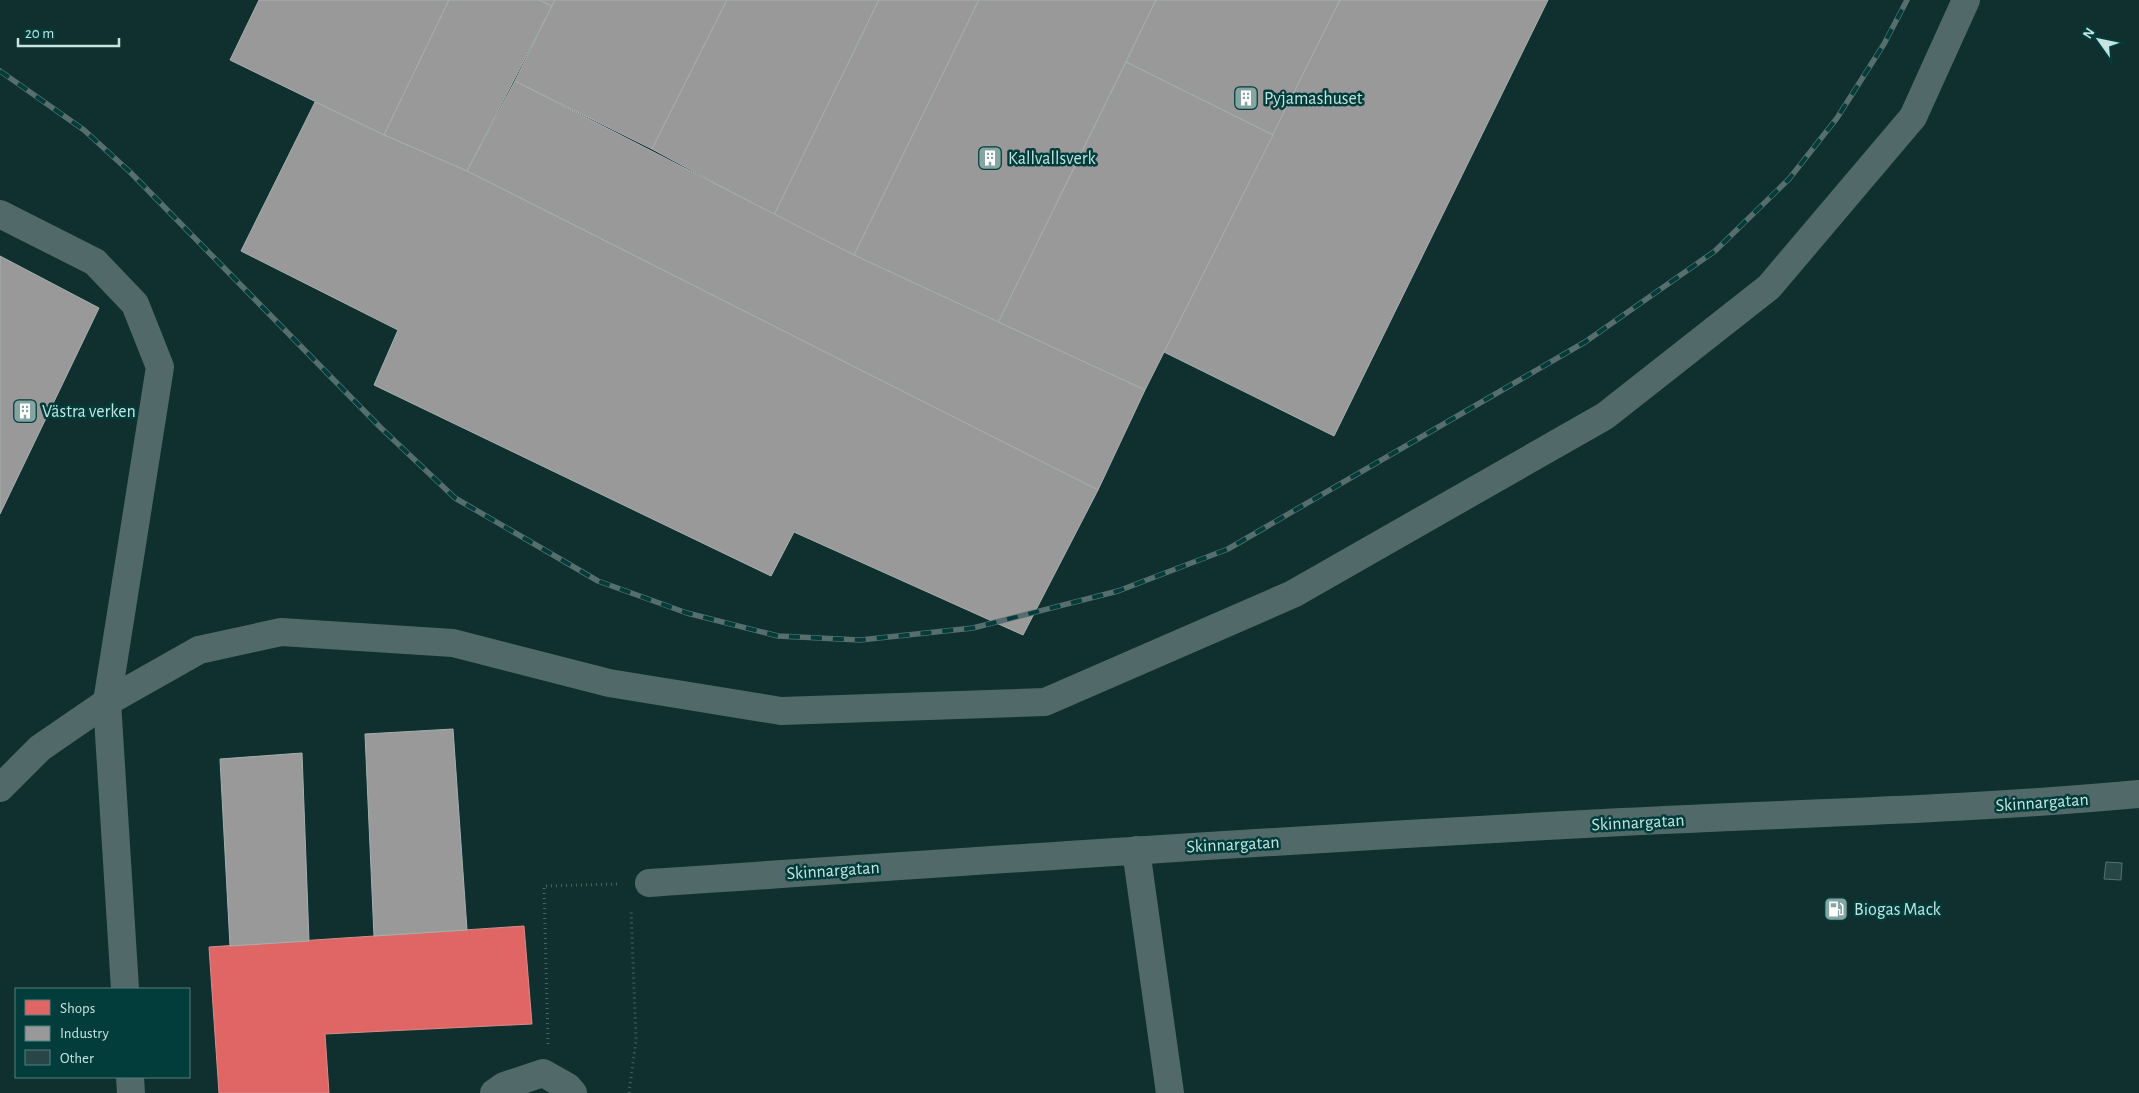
<svg xmlns="http://www.w3.org/2000/svg" width="2139" height="1093" viewBox="0 0 2139 1093" font-family="'Alegreya Sans',sans-serif">
<style>
.shops{fill:#e06666;stroke:#d88c8b}
.industry{fill:#999;stroke:#a6b0af}
.building{fill:#284647;stroke:#567173}
.lines{fill:none;stroke-linecap:round;stroke-linejoin:round}
.path{stroke:#4c6362;stroke-width:3;stroke-dasharray:1 4;stroke-linecap:butt}
.minor{stroke:#516a69;stroke-width:28}
.rail-casing{stroke:#566e6d;stroke-width:5.5}
.rail{stroke:#023d3b;stroke-width:4;stroke-dasharray:11;stroke-linecap:butt}
.labels{text-anchor:middle;stroke-width:5;stroke-linejoin:round;paint-order:stroke}
.poi-label{font-size:18px;fill:#c4e4e2;stroke:#023d3b;text-anchor:start}
.street-label{font-size:18px;fill:#c4e4e2;stroke:#023d3b}
</style>
<rect width="100%" height="100%" fill="#0f302e"/>
<path class="shops" d="M524,926L532,1024L325,1034L329,1093H219L209,947Z"/>
<g class="industry">
<path d="M259,0H449L384,135L230,60Z"/>
<path d="M449,0H539L552,6L467,171L384,135Z"/>
<path d="M539,0H555L552,6Z"/>
<path d="M555,0H727L652,149L515,81Z"/>
<path d="M727,0H879L774,215L652,149Z"/>
<path d="M879,0H979L854,255L774,215Z"/>
<path d="M979,0H1156L998,323L854,255Z"/>
<path d="M1156,0H1340L1273,135L1126,62Z"/>
<path d="M1340,0H1548L1334,436L1164,352Z"/>
<path d="M1126,62L1273,135L1145,390L998,323Z"/>
<path d="M515,81L854,255L1145,390L1098,490L467,171Z"/>
<path d="M315,102L384,135L467,171L1098,490L1023,635L794,532L771,576L374,385L398,330L241,251Z"/>
<path d="M0,256L99,308L0,514Z"/>
<path d="M453,729L467,930L374,936L365,734Z"/>
<path d="M302,753L309,941L230,946L220,759Z"/>
</g>
<path class="building" d="M2106,862L2122,863L2121,880L2104,879Z"/>
<g class="lines">
<g class="path">
<path d="M548,1044L544,886L618,884"/>
<path d="M629,1093L636,1040L631,909"/>
</g>
<g class="minor">
<path d="M0,214L95,262L135,304L160,367L107,702L125,989"/>
<path d="M0,788L40,748L107,702L199,650L281,632L453,643L609,683L781,711L1045,702L1293,594L1605,416L1769,287L1913,117L1966,0"/>
<path d="M1136,850L1170,1093"/>
<path d="M649,883C974,861 1298,839 1622,822C1795,813 1967,810 2139,794"/>
<path d="M130,1077L131,1093"/>
<path d="M494,1093L504,1086L543,1073L568,1087L573,1093"/>
</g>
<g class="rail-casing">
<path id="rail" d="M0,71L84,130L130,172L380,427L455,498L598,581L687,613L778,636L860,640L973,628L1118,591L1228,549L1585,342L1715,251L1789,179L1837,118L1884,44L1907,0"/>
</g>
<use href="#rail" class="rail"/>
</g>
<defs>
<g id="building-square" transform="scale(1.25)"><rect x="-9" y="-9" width="18" height="18" rx="4" fill="#85a5a3" stroke="#023d3b"/><path d="M-4-6H4V6H1V3H-1V6H-4ZM-2.5-4.3h1.7v1.8h-1.7ZM.8-4.3h1.7v1.8H.8ZM-2.5-1h1.7V.8h-1.7ZM.8-1h1.7V.8H.8Z" fill="#fff"/></g>
<g id="fuel-square" transform="scale(1.25)"><rect x="-9" y="-9" width="18" height="18" rx="4" fill="#85a5a3" stroke="#023d3b"/><path d="M-5.5-6h7V0h2V4h1.3V-2.5L3-4.5l.8-.8L6-3V5H2.5V1h-1V6h-7ZM-4.2-4.7v3.2H.2V-4.7Z" fill="#fff"/></g>
</defs>
<g fill-rule="evenodd">
<use href="#building-square" x="1246" y="98"/>
<use href="#building-square" x="990" y="158"/>
<use href="#building-square" x="25" y="411"/>
<use href="#fuel-square" x="1836" y="909"/>
</g>
<g class="labels">
<g class="poi-label">
<text x="1264" y="104">Pyjamashuset</text>
<text x="1008" y="164">Kallvallsverk</text>
<text x="42" y="417">Västra verken</text>
<text x="1854" y="915">Biogas Mack</text>
</g>
<g class="street-label">
<text transform="translate(2042 802) rotate(-4)" y="6">Skinnargatan</text>
<text transform="translate(1638 822) rotate(-3)" y="6">Skinnargatan</text>
<text transform="translate(1233 844) rotate(-3)" y="6">Skinnargatan</text>
<text transform="translate(833 870) rotate(-4)" y="6">Skinnargatan</text>
</g>
</g>
<rect x="15" y="988" width="175" height="90" fill="#023d3b" stroke="#50807e"/>
<rect x="25" y="1000" width="25" height="15" fill="#e06666" stroke="#50807e"/>
<text x="60" y="1013" font-size="15" fill="#c4e4e2">Shops</text>
<rect x="25" y="1026" width="25" height="15" fill="#999999" stroke="#50807e"/>
<text x="60" y="1038" font-size="15" fill="#c4e4e2">Industry</text>
<rect x="25" y="1050" width="25" height="15" fill="#284647" stroke="#50807e"/>
<text x="60" y="1063" font-size="15" fill="#c4e4e2">Other</text>
<g transform="translate(2099 40) rotate(303)" stroke="#023d3b" stroke-width="4" paint-order="stroke">
<path d="M0-4L9 19L0 12L-9 19Z" fill="#c4e4e2"/>
<text y="-8" font-size="14" font-weight="bold" text-anchor="middle" fill="#c4e4e2">N</text>
</g>
<path d="M18 38v8h101v-8" fill="none" stroke="#c4e4e2" stroke-width="2.5"/>
<text x="25" y="38" font-size="15" fill="#c4e4e2" stroke="#023d3b" stroke-width="4" paint-order="stroke">20 m</text>
</svg>
